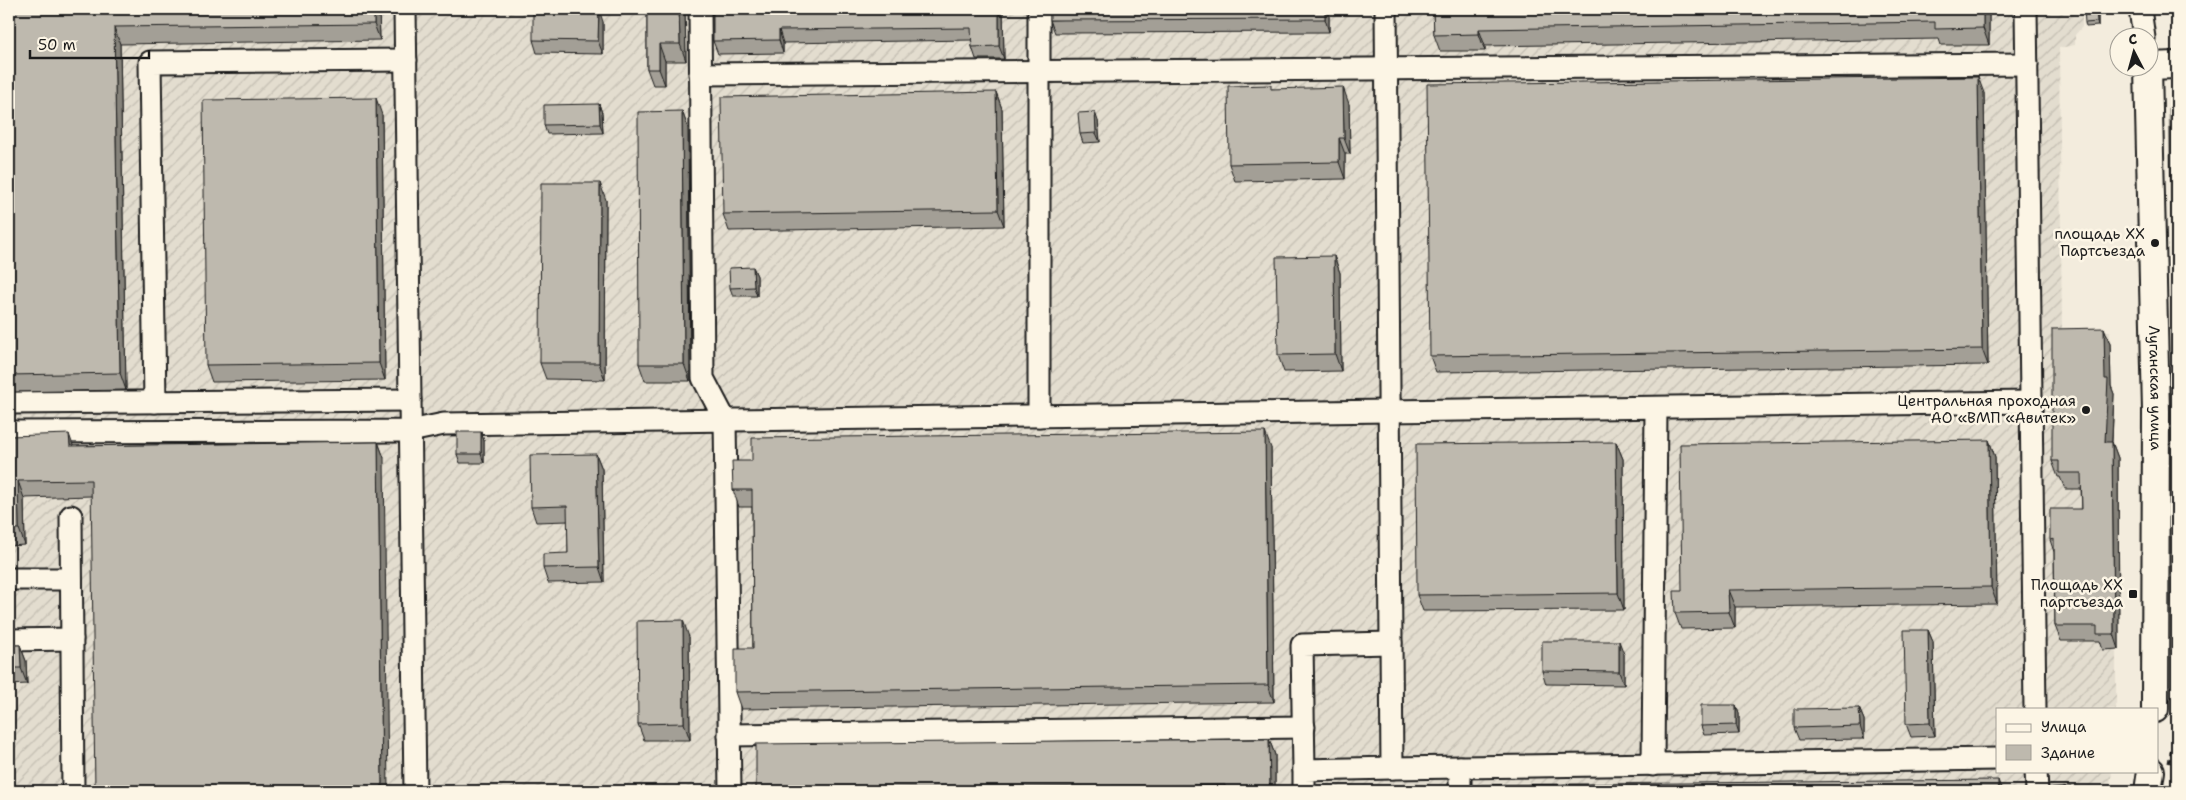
<svg xmlns="http://www.w3.org/2000/svg" width="2186" height="800" viewBox="0 0 2186 800" font-family="'Shantell Sans',sans-serif">
<style>
.industrial{fill:url(#industrial-furrows)}
.park{fill:#d3cec1;stroke:#78756e}
.lines{fill:none;stroke-linecap:round;stroke-linejoin:round}
.minor-casing{stroke:#1c1c1c;stroke-width:25}
.major-casing{stroke:#1c1c1c;stroke-width:30}
.path{stroke:#1c1c1c;stroke-width:3;stroke-dasharray:5 4;stroke-linecap:butt}
.minor{stroke:#fcf5e5;stroke-width:21}
.major{stroke:#fcf5e5;stroke-width:26}
.wall{fill:#a39f96;stroke:#1c1c1c}
.shaded-wall{fill:#85827a;stroke:#1c1c1c}
.building{fill:#beb9ae;stroke:#1c1c1c}
.poi-dot{fill:#1c1c1c;stroke:#fcf5e5;stroke-width:2}
.labels{text-anchor:middle;stroke-width:5;stroke-linejoin:round;paint-order:stroke}
.poi-label{font-size:15px;fill:#1c1c1c;stroke:#fcf5e5;text-anchor:end}
.street-label{font-size:15px;fill:#1c1c1c;stroke:#fcf5e5}
</style>
<defs>
<pattern id="industrial-furrows" width="10" height="10" patternUnits="userSpaceOnUse" patternTransform="scale(1.25)"><rect width="10" height="10" fill="#e3ddcf"/><path d="M-1 1l2-2M0 10L10 0M9 11l2-2" fill="none" stroke="#c2bdb1"/></pattern>
</defs>
<rect width="100%" height="100%" fill="#f3ecdd"/>
<filter id="ink" filterUnits="userSpaceOnUse"><feTurbulence type="fractalNoise" baseFrequency=".02" numOctaves="2"/><feDisplacementMap in="SourceGraphic" scale="10" xChannelSelector="R" yChannelSelector="G"/><feConvolveMatrix kernelMatrix="1 2 1 2 8 2 1 2 1" color-interpolation-filters="sRGB"/></filter>
<g filter="url(#ink)">
<path class="industrial" d="M9,9H2082V27L2075,35V45L2059,48L2062,331H2110L2111,394H2114L2111,458H2118L2119,649L2116,650V709H1997V771H2112L2109,791H9Z"/>
<path class="park" d="M2177,107V378H2175L2169,108Z"/>
<g class="lines">
<g class="minor-casing">
<g id="minor">
<path d="M405,9L415,791"/>
<path d="M700,9L703,378L725,420L730,791"/>
<path d="M1039,9V416"/>
<path d="M2026,9L2035,709"/>
<path d="M2140,9L2144,38"/>
<path d="M700,74L2027,64"/>
<path d="M155,402L150,62L406,60"/>
<path d="M9,403L410,400"/>
<path d="M9,432L410,431L444,424L2031,402"/>
<path d="M71,516L73,791"/>
<path d="M9,579H71"/>
<path d="M9,640L72,639"/>
<path d="M729,735L1304,727"/>
<path d="M1653,765L1656,408"/>
<path d="M1460,767V791"/>
<path d="M1392,768L1997,759"/>
<path d="M1304,770L1302,645L1391,643"/>
<path d="M2036,771L2037,791"/>
<path d="M1304,791V770L1392,768L1386,9"/>
</g>
</g>
<g class="major-casing">
<g id="major">
<path d="M2148,66L2177,65"/>
<path id="s1" d="M2148,68L2156,411L2155,709"/>
<path d="M2148,791L2151,771"/>
</g>
</g>
<path class="path" d="M2169,763L2177,721"/>
<use href="#minor" class="minor"/>
<use href="#major" class="major"/>
</g>
<g class="wall">
<path d="M9,9H379L380,40L120,44L126,390L9,392Z"/>
<path d="M647,9H685L686,61H665V85H653L647,69Z"/>
<path d="M713,9H1003L1004,59H976L972,47V40L783,43V53L718,54L713,41Z"/>
<path d="M1329,9V32L1055,33L1050,20Z"/>
<path d="M1433,9H1989V45H1941L1939,39L1485,46V51H1440L1434,35Z"/>
<path d="M2098,10V26L2086,27L2085,23Z"/>
<path d="M603,22V54L537,53L533,40Z"/>
<path d="M1272,89L1349,104L1350,154H1345V179L1235,181L1229,164Z"/>
<path d="M996,92L1002,109L1004,226L729,231L723,214Z"/>
<path d="M1984,93L1988,365L1436,372L1430,356Z"/>
<path d="M599,104L602,113L603,133L547,134L544,125Z"/>
<path d="M682,111L688,128L690,381H645L639,364Z"/>
<path d="M382,115L385,380L212,382L206,365Z"/>
<path d="M1098,121L1100,142L1083,143L1080,134Z"/>
<path d="M606,200L605,380L546,379L540,363Z"/>
<path d="M1334,256L1340,273L1341,371L1284,372L1278,355Z"/>
<path d="M753,267L757,276V296H733L730,288Z"/>
<path d="M2104,328L2110,344L2111,386L2114,394L2112,442L2118,458L2119,649L2103,650L2100,641H2061L2055,626L2054,552L2050,540L2082,509L2081,489H2065L2060,477H2058L2052,461Z"/>
<path d="M481,432L484,441V463H460L457,454Z"/>
<path d="M9,436L73,446L378,442L384,458L91,496L24,498L25,545L9,546Z"/>
<path d="M1989,440L1995,457L1997,604L1735,607V628L1681,629L1675,613L1682,591Z"/>
<path d="M1616,442L1623,459L1624,610L1423,611L1417,595Z"/>
<path d="M1271,448L1274,702L741,709L735,692L753,648L752,507H739L733,490Z"/>
<path d="M596,454L602,469L604,582L548,583L543,568L568,553V521L536,522L531,507Z"/>
<path d="M1928,630L1933,642L1935,736L1911,737L1906,724Z"/>
<path d="M689,637L690,740H644L638,724Z"/>
<path d="M9,645H20L26,661L27,684L9,685Z"/>
<path d="M1624,654V685L1546,684L1542,671Z"/>
<path d="M1736,705L1739,714V734L1704,735L1701,726Z"/>
<path d="M1859,708L1864,720V739L1799,740L1794,728Z"/>
<path d="M1269,739L1275,755V791H756Z"/>
</g>
<g class="shaded-wall">
<path d="M374,9H379L380,40L374,24Z"/>
<path d="M599,9L603,22V54L598,41Z"/>
<path d="M679,9H685L686,61L680,44Z"/>
<path d="M999,9H1003L1004,59L999,46Z"/>
<path d="M1325,9H1329V32L1325,19Z"/>
<path d="M1983,9H1989V45L1983,28Z"/>
<path d="M2096,9L2098,10V26L2097,22Z"/>
<path d="M114,27L120,44L126,390L120,373Z"/>
<path d="M1479,29L1485,46V51L1479,34Z"/>
<path d="M779,30L783,43V53L779,40Z"/>
<path d="M659,44L665,61V85L659,69Z"/>
<path d="M1978,77L1984,93L1988,365L1982,349Z"/>
<path d="M1343,87L1349,104L1350,154L1344,138Z"/>
<path d="M996,92L1002,109L1004,226L998,210Z"/>
<path d="M376,98L382,115L385,380L379,363Z"/>
<path d="M599,104L602,113L603,133L600,124Z"/>
<path d="M682,111L688,128L690,381L684,364Z"/>
<path d="M1095,112L1098,121L1100,142L1096,133Z"/>
<path d="M1339,138L1345,154V179L1339,162Z"/>
<path d="M600,183L606,200L605,380L599,363Z"/>
<path d="M1334,256L1340,273L1341,371L1335,354Z"/>
<path d="M753,267L757,276V296L754,287Z"/>
<path d="M2104,328L2110,344L2111,386L2114,394L2111,458L2105,442Z"/>
<path d="M481,432L484,441V463L481,454Z"/>
<path d="M1265,432L1271,448L1274,702L1268,685Z"/>
<path d="M69,434L75,451L70,446Z"/>
<path d="M1989,440L1995,457L1997,604L1991,587Z"/>
<path d="M378,442L384,458L388,791H382Z"/>
<path d="M1616,442L1623,459L1624,610L1618,593Z"/>
<path d="M2112,442L2118,458L2119,649L2114,634Z"/>
<path d="M596,454L602,469L604,582L599,567Z"/>
<path d="M18,481L24,498L25,545L19,529Z"/>
<path d="M1728,590L1735,607V628L1729,612Z"/>
<path d="M683,620L689,637L690,740L684,723Z"/>
<path d="M1928,630L1933,642L1935,736L1930,723Z"/>
<path d="M1619,641L1624,654V685L1619,672Z"/>
<path d="M20,645L26,661L27,684L21,668Z"/>
<path d="M1736,705L1739,714V734L1736,725Z"/>
<path d="M1859,708L1864,720V739L1860,726Z"/>
<path d="M1269,739L1275,755V791H1270Z"/>
<path d="M1998,780L2002,791H1998Z"/>
</g>
<g class="building">
<path d="M9,9H374V24L114,27L120,373L9,375Z"/>
<path d="M533,9H599L598,41L533,40Z"/>
<path d="M647,9H679L680,44H659V69H647Z"/>
<path d="M713,9H999V46L972,47L971,28L779,30V40L713,41Z"/>
<path d="M1050,9H1325V19L1050,20Z"/>
<path d="M1433,9H1983V28L1935,29V22L1479,29V34L1434,35Z"/>
<path d="M2084,9H2096L2097,22L2085,23Z"/>
<path d="M1978,77L1982,349L1430,356L1427,84Z"/>
<path d="M1271,85V89L1343,87L1344,138H1339V162L1229,164L1228,86Z"/>
<path d="M996,92L998,210L723,214L721,97Z"/>
<path d="M376,98L379,363L206,365L203,100Z"/>
<path d="M599,104L600,124L544,125V105Z"/>
<path d="M682,111L684,364H639L638,112Z"/>
<path d="M1095,112L1096,133L1080,134L1078,113Z"/>
<path d="M541,183H600L599,363H540Z"/>
<path d="M1334,256L1335,354L1278,355L1276,257Z"/>
<path d="M753,267L754,287L730,288L729,268Z"/>
<path d="M2104,328L2105,379H2108L2105,442H2112L2114,634H2097V626H2055L2054,539L2050,540V509H2082L2081,473H2059V461H2052V329Z"/>
<rect x="457" y="432" width="24" height="22"/>
<path d="M1265,432L1268,685L735,692V648H753L752,490H733L732,461H752V438Z"/>
<path d="M69,434L70,446L378,442L382,791H95L91,480L18,481L19,529H9V436Z"/>
<path d="M1989,440L1991,587L1728,590L1729,612L1675,613L1674,591H1682L1680,444Z"/>
<path d="M1616,442L1618,593L1417,595L1416,444Z"/>
<path d="M596,454L599,567L543,568V554L568,553L567,506L531,507L530,455Z"/>
<path d="M683,620L684,723L638,724L637,621Z"/>
<path d="M1904,630H1928L1930,723L1906,724Z"/>
<path d="M1542,641H1619V672L1542,671Z"/>
<path d="M9,645H20L21,668H9Z"/>
<path d="M1701,705H1736V725L1701,726Z"/>
<path d="M1859,708L1860,726L1794,728V709Z"/>
<path d="M1269,739L1270,791H1225V785L1112,786V791H1083V787L942,788L943,791H914V788L803,790V791H756V744Z"/>
<path d="M1998,780V791H1482L1481,785Z"/>
<path d="M2071,787V791H2042V789Z"/>
</g>
</g>
<g class="poi-dot">
<circle cx="2155" cy="243" r="5"/>
<circle cx="2086" cy="410" r="5"/>
<rect x="2128" y="589" width="10" height="10" rx="2.5"/>
</g>
<g class="labels">
<g class="poi-label">
<text x="2145" y="239">площадь XX<tspan x="2145" dy="17">Партсъезда</tspan></text>
<text x="2076" y="406">Центральная проходная<tspan x="2076" dy="17">АО «ВМП «Авитек»</tspan></text>
<text x="2123" y="590">Площадь ХХ<tspan x="2123" dy="17">партсъезда</tspan></text>
</g>
<g class="street-label">
<text dy="5" stroke="none"><textPath href="#s1" startOffset="320">Луганская улица</textPath></text>
</g>
</g>
<rect width="2186" height="800" fill="none" stroke="#fcf5e5" stroke-width="30"/>
<rect x="15" y="15" width="2156" height="770" fill="none" stroke="#1c1c1c" stroke-width="2" filter="url(#ink)"/>
<rect x="1996" y="708" width="162" height="65" fill="#fcf5e5" stroke="#a29e95"/>
<rect x="2006" y="724" width="25" height="8" fill="#fcf5e5" stroke="#a29e95"/>
<text x="2041" y="732" font-size="15" fill="#1c1c1c">Улица</text>
<rect x="2006" y="745" width="25" height="15" fill="#beb9ae" stroke="#a29e95"/>
<text x="2041" y="758" font-size="15" fill="#1c1c1c">Здание</text>
<g transform="translate(2134 52) rotate(354)"><circle r="24" fill="#fcf5e5" stroke="#a29e95"/>
<path d="M0-4L9 19L0 12L-9 19Z" fill="#1c1c1c"/>
<text y="-8" font-size="14" font-weight="bold" text-anchor="middle" fill="#1c1c1c">С</text>
</g>
<path d="M30 50v8h119v-8" fill="none" stroke="#1c1c1c" stroke-width="2.5"/>
<text x="38" y="50" font-size="15" fill="#1c1c1c" stroke="#fcf5e5" stroke-width="4" paint-order="stroke">50 m</text>
</svg>
